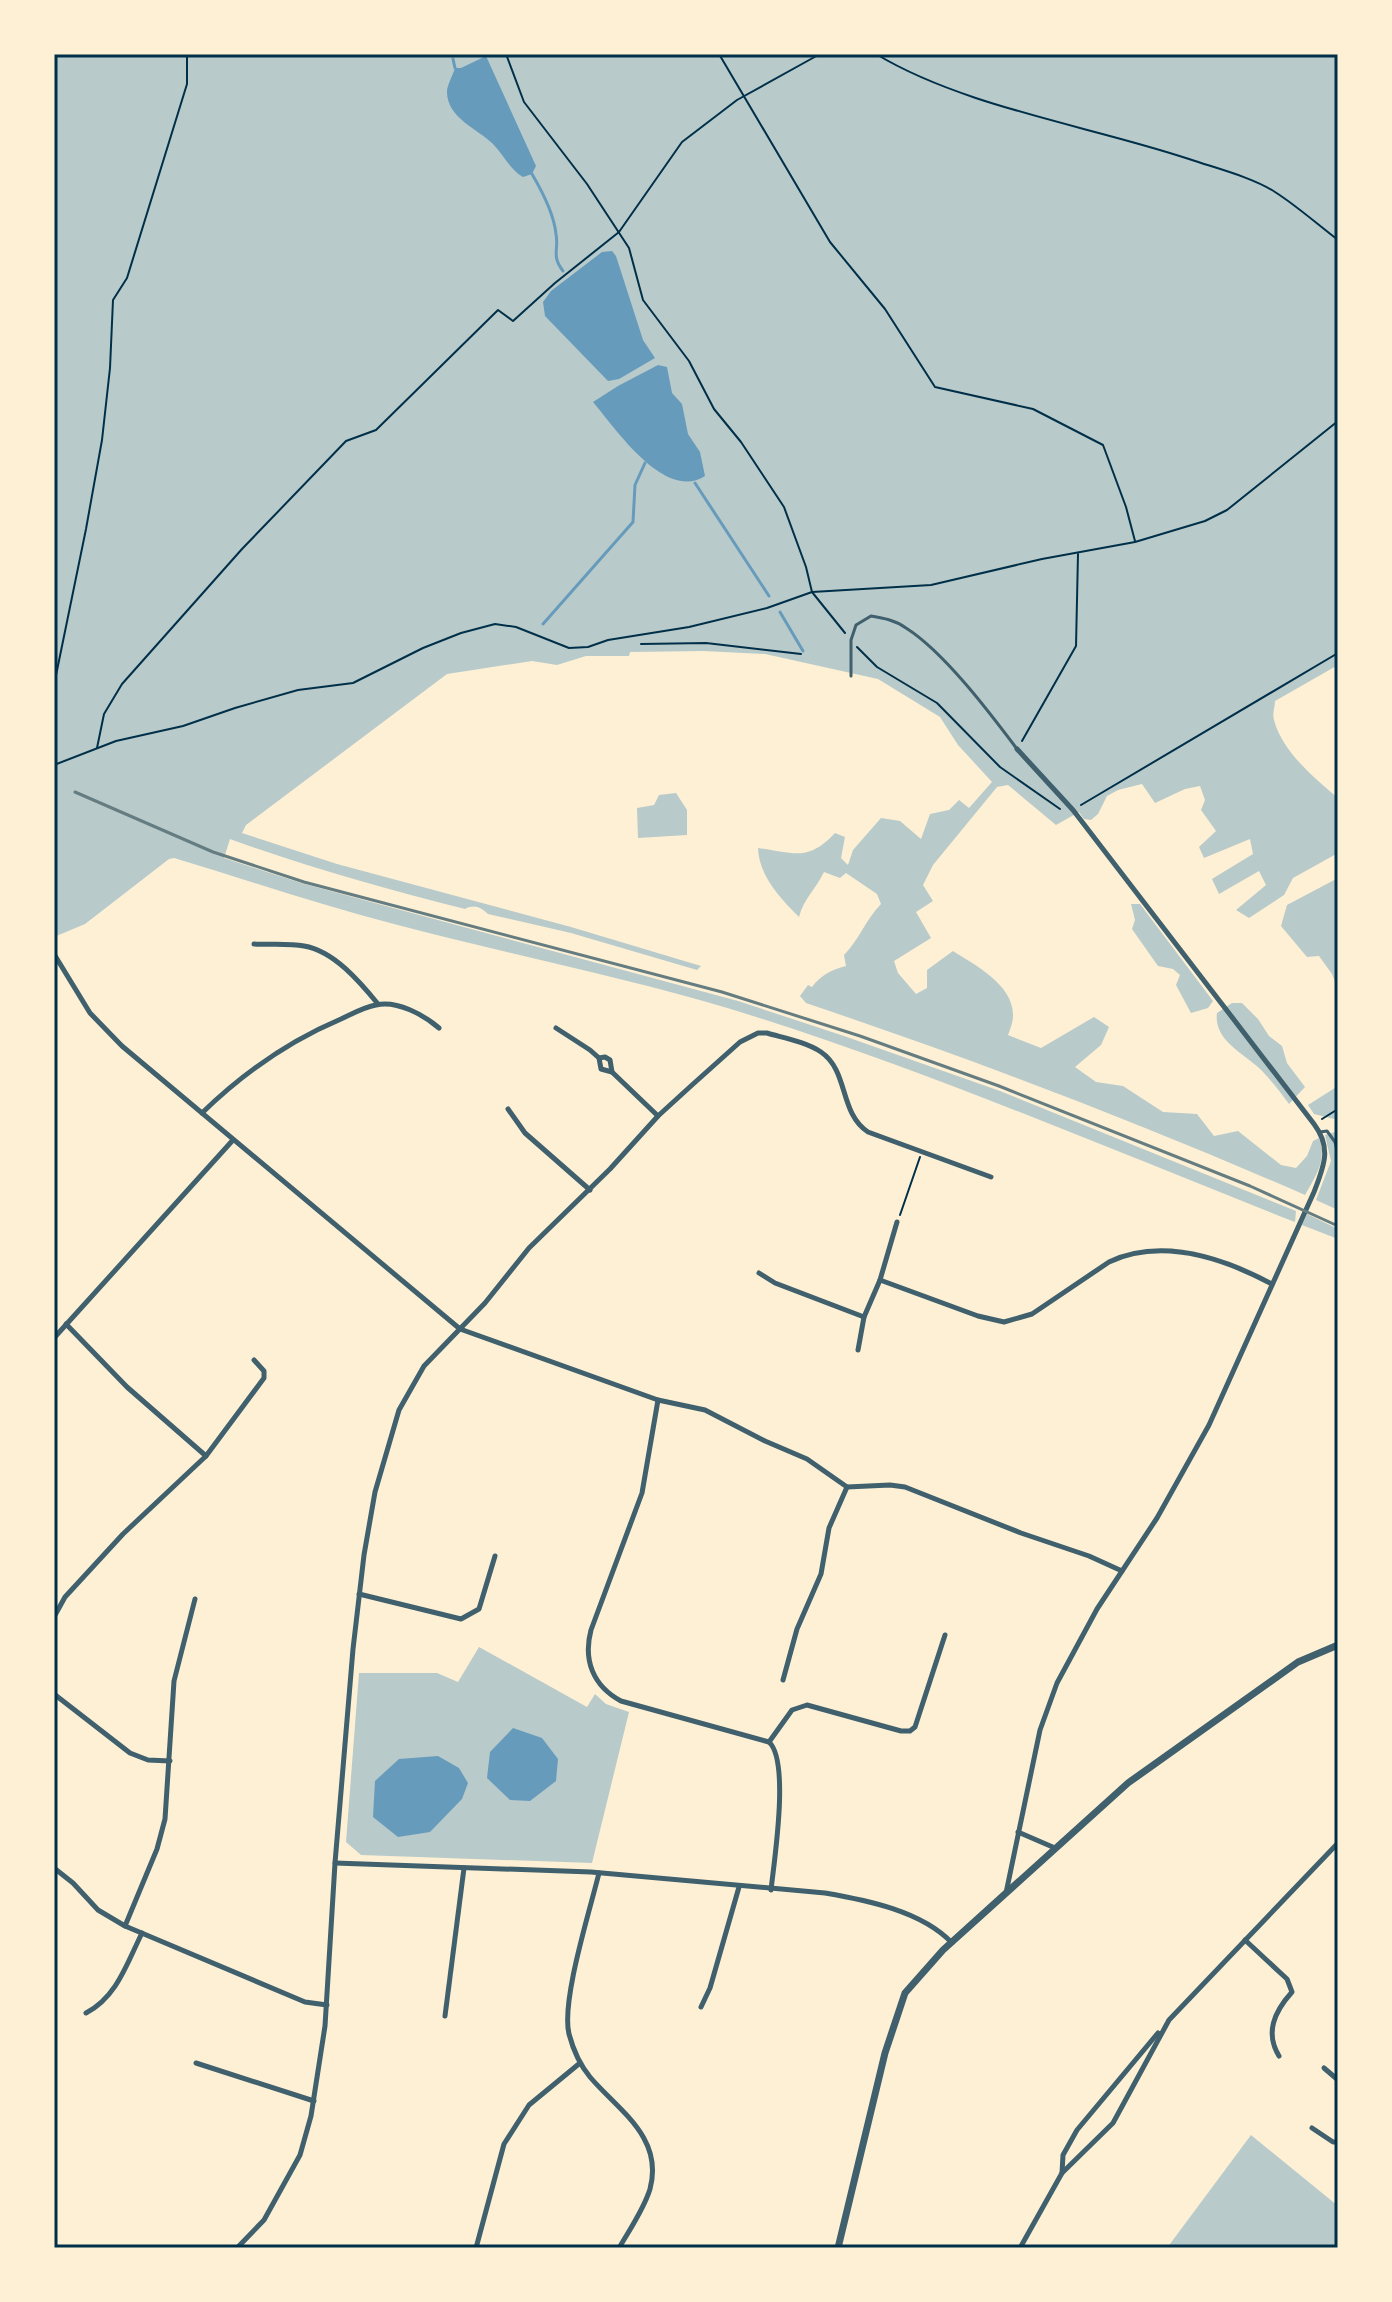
<svg xmlns="http://www.w3.org/2000/svg" width="1392" height="2302" viewBox="0 0 1392 2302" font-family="'Roboto Condensed',sans-serif">
<style>
.green{fill:#b9caca}
.water{fill:#669bbc}
.lines{fill:none;stroke-linecap:round;stroke-linejoin:round}
.stream{stroke:#669bbc;stroke-width:3}
.path{stroke:#003049;stroke-width:2}
.service{stroke:#3f606c;stroke-width:3}
.minor{stroke:#3f606c;stroke-width:5}
.tertiary{stroke:#3f606c;stroke-width:7}
.rail{stroke:#657d81;stroke-width:3}
.neatline{fill:none;stroke:#003049;stroke-width:3}
</style>
<rect width="100%" height="100%" fill="#fdf0d5"/>
<g class="green">
<path d="M54,54H1338V665L1275,701C1275,707 1272,714 1274,720C1282,751 1314,778 1338,798V853L1293,878L1284,895L1249,918L1236,910L1266,885L1259,871L1219,894L1212,879L1253,854L1250,839L1204,858L1199,847L1216,831L1201,810L1205,800L1200,786L1185,789L1155,803L1142,784L1118,790L1107,796L1098,814L1091,820L1084,819L1079,812L1056,825L1008,785L997,787L933,865L923,885L933,901L916,912L931,938L894,961L898,973L916,994L927,988V970L953,951C975,965 1014,985 1013,1016C1013,1022 1010,1030 1008,1035L1041,1048L1094,1017L1109,1027L1101,1045L1075,1067L1096,1082L1123,1086L1163,1112L1197,1114L1214,1136L1238,1131L1281,1165L1296,1168L1307,1156L1313,1141L1319,1138C1327,1161 1316,1175 1305,1195C1141,1123 975,1060 806,1003L800,996L808,985L812,987C821,975 831,970 846,966L844,955C859,940 866,919 881,904L877,894L846,873L840,878L824,872C816,889 804,898 799,917C780,898 759,876 758,848C794,853 808,862 835,833L845,837L841,858L848,865L853,850L881,818L900,821L921,839L930,814L949,810L959,800L969,808L992,782L958,745L940,717L878,679L765,654L703,651L630,652L629,656H586L557,665L532,661L447,674L246,825L242,833L337,864L571,927L701,966L697,970L571,933L488,914C480,907 475,904 465,909C386,889 307,867 230,839L224,858L301,883L738,1001L844,1036L1000,1091L1296,1211L1295,1222C1109,1149 925,1069 734,1010C622,976 507,954 394,924C320,905 247,880 174,858L169,859L85,924L54,937Z"/>
<path d="M676,793L687,810V835L638,838L637,808L654,805L659,795Z"/>
<path d="M1338,878V989L1332,974L1319,956L1307,957L1281,926L1287,905Z"/>
<path d="M1131,904H1140L1213,1001L1208,1008L1191,1013L1176,985L1180,975L1173,969L1158,966L1132,929L1135,920Z"/>
<path d="M1232,1003H1242L1258,1019L1269,1036L1282,1046L1287,1063L1305,1087L1289,1104C1281,1093 1273,1083 1264,1073C1248,1055 1213,1042 1217,1013Z"/>
<path d="M1338,1086V1118L1334,1119L1314,1114L1308,1105Z"/>
<path d="M1335,1132L1338,1135V1210L1316,1200L1331,1161L1325,1135Z"/>
<path d="M1307,1214L1338,1229V1239L1302,1225Z"/>
<path d="M479,1647L587,1707L595,1694L606,1704L629,1712L592,1863L361,1855L346,1842L359,1673H437L458,1682Z"/>
<path d="M1251,2135L1338,2206V2248H1167Z"/>
</g>
<g class="water">
<path d="M486,56L536,166L532,174L523,177C510,170 504,155 493,144C478,129 447,118 447,92C447,85 453,75 455,68H461Z"/>
<path d="M612,251L616,256L643,340L655,358L619,379L608,381L545,316L543,302L551,291L602,252Z"/>
<path d="M658,365L667,367L672,393L682,404L688,434L700,452L705,476C665,502 616,429 593,402L618,386Z"/>
<path d="M513,1728L542,1738L558,1759L556,1781L530,1801L510,1800L487,1778L490,1752Z"/>
<path d="M438,1756L459,1768L468,1783L462,1799L430,1832L398,1837L373,1817L375,1781L399,1759Z"/>
</g>
<g class="lines">
<g class="stream">
<path d="M453,59L455,68"/>
<path d="M532,174C542,191 554,214 556,234C559,251 551,255 563,271"/>
<path d="M695,483L769,596"/>
<path d="M780,612L803,651"/>
<path d="M543,624L633,522L635,485L645,463"/>
</g>
<g class="path">
<path d="M506,54L524,102L587,184L629,248L643,300L689,361L714,409L741,442L784,507L806,567L812,592L845,633"/>
<path d="M719,54L830,242L885,309L935,387L1033,409L1103,445L1126,507L1135,541"/>
<path d="M876,54C964,107 1090,126 1189,159C1215,168 1252,177 1275,192C1297,206 1317,224 1338,240"/>
<path d="M641,644L706,643L801,654"/>
<path d="M857,647L877,667L937,703L1000,767L1060,809"/>
<path d="M54,685L86,529L102,440L110,368L113,300L127,278L187,84V54"/>
<path d="M1022,741L1076,646L1078,554"/>
<path d="M97,748L104,714L122,684L242,549L346,441L376,430L498,310L513,321L555,283L619,232L682,142L737,100L820,54"/>
<path d="M54,765L116,741L183,726L235,708L298,690L353,683L423,648L461,633L495,624L516,627L569,648L588,647L608,640L689,627L767,608L812,592L931,585L1042,559L1135,542L1205,521L1227,510L1338,421"/>
<path d="M1081,805L1338,653"/>
<path d="M1322,1119L1338,1109"/>
<path d="M900,1215L920,1157"/>
</g>
<g class="service">
<path d="M851,676V640L856,625L871,616C883,618 895,620 906,628C944,652 990,713 1017,749"/>
<path d="M1320,1132L1327,1131L1335,1142L1338,1155"/>
</g>
<g class="minor">
<path d="M254,944C270,945 288,943 304,946C334,951 360,982 378,1004"/>
<path d="M54,954L90,1013L122,1046L460,1329L658,1400L705,1410L765,1441L807,1459L847,1487L890,1485L905,1487L1021,1533L1089,1556L1122,1571"/>
<path d="M556,1028L590,1050L599,1058L601,1069L612,1072L658,1116"/>
<path d="M599,1058L605,1057L610,1060L612,1072"/>
<path d="M508,1109L525,1133L590,1190"/>
<path d="M202,1113C243,1073 289,1041 341,1019C352,1014 364,1007 376,1005C397,1000 424,1015 439,1028"/>
<path d="M759,1273L775,1283L864,1317"/>
<path d="M880,1280L978,1316L1004,1322L1032,1314L1109,1262C1162,1237 1223,1258 1272,1284"/>
<path d="M66,1324L127,1387L206,1456"/>
<path d="M54,1338L233,1140"/>
<path d="M858,1350L864,1317L880,1280L897,1222"/>
<path d="M658,1400L642,1493L591,1630C583,1660 593,1686 621,1701L769,1742"/>
<path d="M359,1594L461,1619L479,1609L495,1556"/>
<path d="M54,1617L65,1597L123,1534L206,1456L264,1378V1371L254,1360"/>
<path d="M783,1680L797,1629L821,1574L829,1528L847,1487"/>
<path d="M54,1694L130,1753L148,1760L170,1761"/>
<path d="M769,1742L792,1710L807,1705L901,1731H910L915,1727L945,1635"/>
<path d="M769,1742C790,1761 774,1862 771,1890"/>
<path d="M1018,1832L1055,1848"/>
<path d="M335,1863L591,1872L825,1893C866,1900 922,1911 952,1943"/>
<path d="M54,1868L73,1883L98,1910L125,1926L305,2002L327,2005"/>
<path d="M599,1873C590,1910 561,2001 569,2034C573,2049 580,2065 590,2077C618,2110 664,2137 650,2189C644,2209 630,2229 619,2248"/>
<path d="M1006,1893L1040,1730L1057,1683L1097,1609L1157,1518L1209,1425L1314,1192C1324,1166 1332,1148 1314,1124L1073,810L1017,749"/>
<path d="M125,1926L157,1849L165,1819L174,1681L195,1599"/>
<path d="M1245,1940L1287,1979L1292,1992C1274,2012 1265,2033 1279,2056"/>
<path d="M701,2007L710,1988L739,1887"/>
<path d="M86,2013C117,1997 127,1963 142,1933"/>
<path d="M445,2016L464,1868"/>
<path d="M196,2063L314,2101"/>
<path d="M1324,2068L1338,2080"/>
<path d="M1312,2128L1333,2142H1338"/>
<path d="M1062,2173L1063,2155L1077,2130L1158,2033"/>
<path d="M237,2248L264,2220L300,2155L311,2116L325,2026L335,1863L353,1649L364,1555L375,1492L399,1410L424,1366L485,1303L529,1248L610,1169L658,1116L692,1085L740,1042L758,1033H767C784,1038 806,1042 821,1052C849,1071 839,1113 868,1132L991,1177"/>
<path d="M476,2248L504,2144L529,2105L580,2063"/>
<path d="M1020,2248L1062,2173L1113,2123L1169,2020L1338,1843"/>
</g>
<path class="tertiary" d="M838,2248L885,2053L905,1993L943,1950L1128,1783L1298,1662L1338,1645"/>
<path class="rail" d="M75,792L213,852L304,882L722,992L860,1036L999,1086L1250,1186L1338,1226"/>
</g>
<rect width="1392" height="2302" fill="none" stroke="#fdf0d5" stroke-width="112"/>
<rect x="56" y="56" width="1280" height="2190" class="neatline"/>
</svg>
